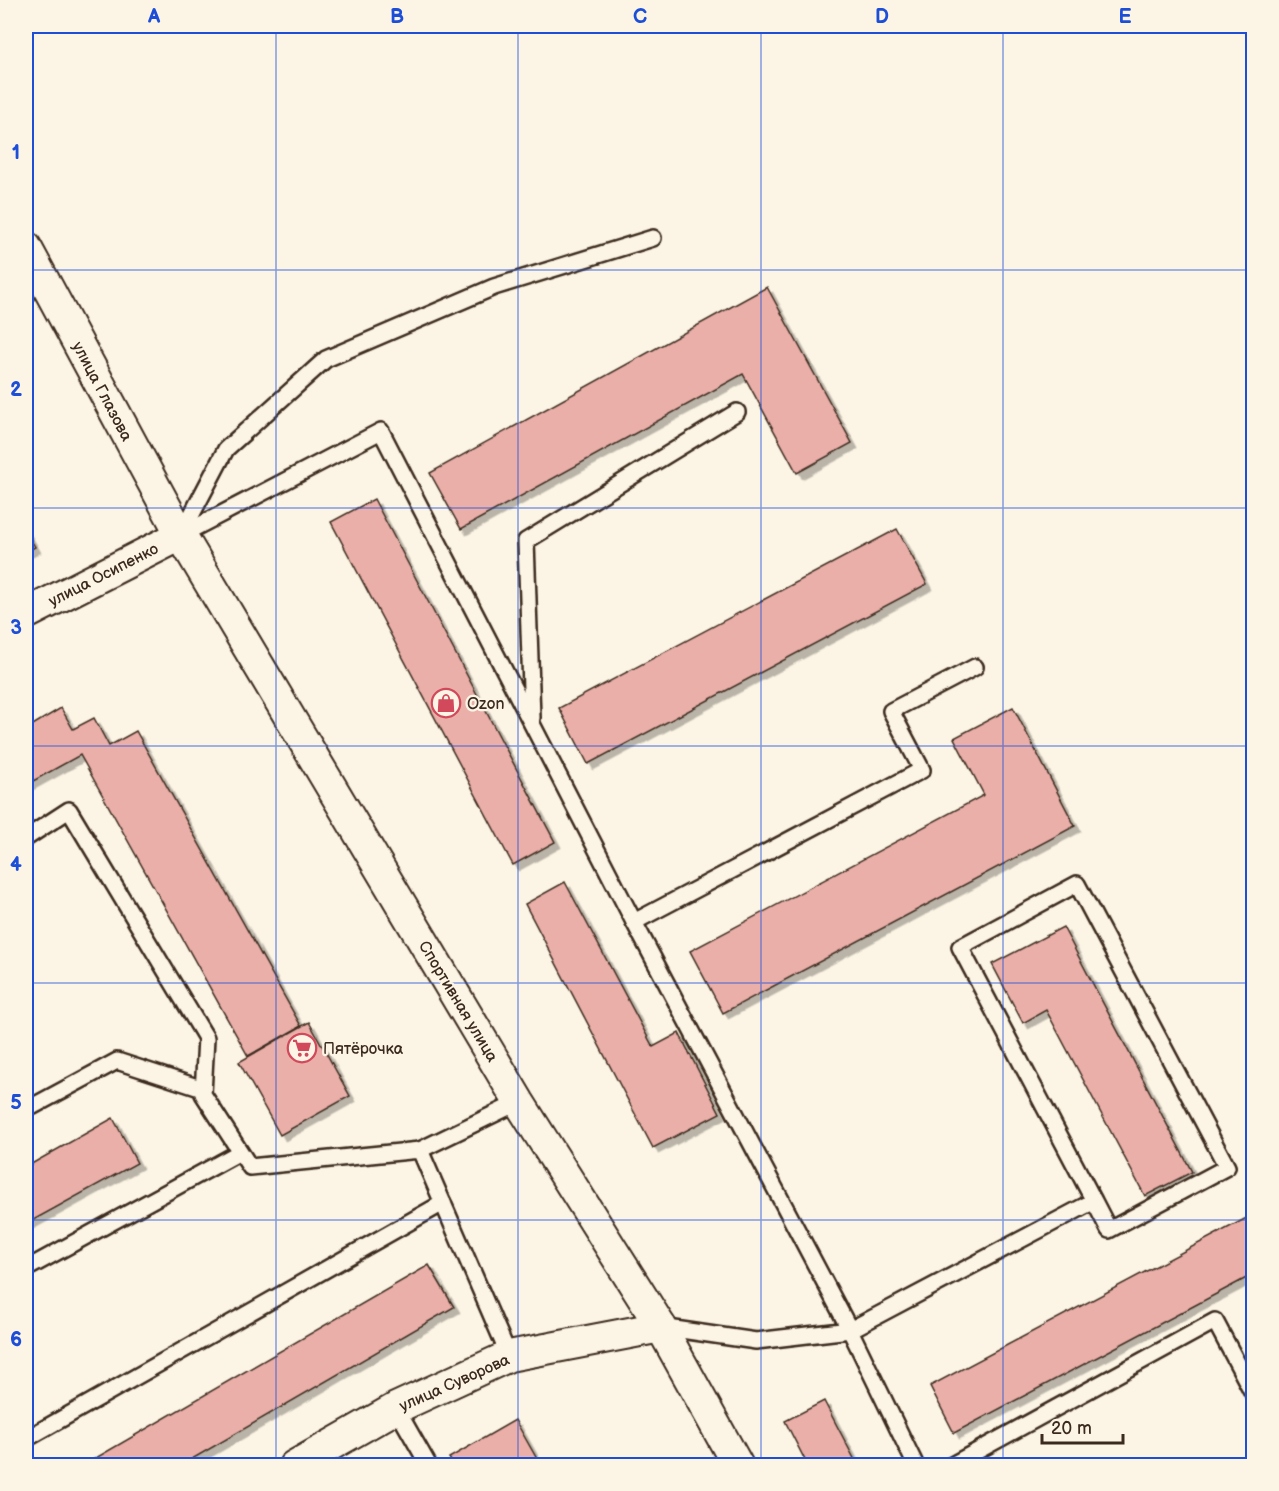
<svg xmlns="http://www.w3.org/2000/svg" width="1279" height="1491" viewBox="0 0 1279 1491" font-family="'Balsamiq Sans',sans-serif">
<style>
.building{fill:#eaafa8;stroke:#3b2a1e;stroke-width:1.5;filter:url(#shadow)}
.lines{fill:none;stroke-linecap:round;stroke-linejoin:round}
.lane-casing{stroke:#3b2a1e;stroke-width:20}
.street-casing{stroke:#3b2a1e;stroke-width:34}
.lane{stroke:#fcf5e5;stroke-width:15}
.street{stroke:#fcf5e5;stroke-width:30}
.grid{fill:none;stroke:#1d4ed8;stroke-width:1.5;stroke-opacity:0.55}
.labels{text-anchor:middle;stroke-width:4.5;stroke-linejoin:round;paint-order:stroke}
.street-label{font-size:16px;fill:#3b2a1e;stroke:#fcf5e5}
.poi-label{font-size:16px;fill:#3b2a1e;stroke:#fcf5e5;text-anchor:start}
.neatline{fill:none;stroke:#1d4ed8;stroke-width:2}
.grid-label{font-size:20px;text-anchor:middle;font-weight:bold;fill:#1d4ed8}
</style>
<defs>
<filter id="shadow"><feDropShadow dx="5.5" dy="5.5" stdDeviation="0" flood-color="#0004"/></filter>
</defs>
<rect width="100%" height="100%" fill="#fcf5e5"/>
<filter id="ink" filterUnits="userSpaceOnUse"><feTurbulence type="fractalNoise" baseFrequency=".0167" numOctaves="2"/><feDisplacementMap in="SourceGraphic" scale="12" xChannelSelector="R" yChannelSelector="G"/><feConvolveMatrix kernelMatrix="1 2 1 2 8 2 1 2 1" color-interpolation-filters="sRGB"/></filter>
<g filter="url(#ink)">
<g class="building">
<path d="M767,287L852,443L797,473L743,374L461,529L430,473Z"/>
<path d="M374,499L555,842L513,865L331,522Z"/>
<path d="M897,529L927,584L588,764L559,708Z"/>
<path d="M26,531L35,547L26,552Z"/>
<path d="M1013,707L1075,826L723,1013L690,951L984,795L954,738Z"/>
<path d="M61,708L73,729L94,718L109,746L136,731L301,1026L248,1056L80,755L26,785V729Z"/>
<path d="M565,882L653,1047L679,1033L720,1113L653,1148L525,904Z"/>
<path d="M1063,927L1192,1172L1145,1196L1046,1010L1023,1023L992,964Z"/>
<path d="M309,1022L350,1096L280,1135L239,1062Z"/>
<path d="M113,1118L137,1163L26,1224V1167Z"/>
<path d="M1254,1214V1274L954,1433L930,1386Z"/>
<path d="M429,1265L454,1307L180,1466H82Z"/>
<path d="M824,1401L858,1466H808L785,1421Z"/>
<path d="M515,1420L541,1466H454L449,1458Z"/>
</g>
<g class="lines">
<g class="lane-casing">
<g id="lane">
<path d="M181,535L381,431L634,922"/>
<path d="M181,535L226,449L326,359L494,287L653,238"/>
<path d="M975,667L891,711L922,770L634,922L850,1330L1094,1201L960,947L1077,884L1227,1167L1109,1230L1094,1201"/>
<path d="M532,718L526,541L737,412"/>
<path d="M26,838L69,810L206,1038L203,1094L250,1167L420,1150L509,1356"/>
<path d="M26,1110L117,1061L203,1089"/>
<path d="M420,1150L519,1102"/>
<path d="M26,1269L240,1152"/>
<path d="M661,1327L756,1341L850,1330L916,1466"/>
<path d="M396,1408L429,1466"/>
<path d="M26,1439L443,1203"/>
<path d="M950,1466L1215,1321L1254,1395"/>
</g>
</g>
<g class="street-casing">
<g id="street">
<path d="M26,247L181,535L519,1102L661,1327L738,1466"/>
<path d="M26,614L181,535"/>
<path d="M294,1466L396,1408L509,1356L661,1327"/>
</g>
</g>
<use href="#lane" class="lane"/>
<use href="#street" class="street"/>
</g>
</g>
<path class="grid" d="M276,26V1466M518,26V1466M761,26V1466M1003,26V1466M26,270H1254M26,508H1254M26,746H1254M26,983H1254M26,1220H1254"/>
<defs>
<g id="shop-ring" transform="scale(1.5)"><circle r="9.5" fill="#fcf5e5" stroke="#d1495b" stroke-width="1.5"/><path d="M-5-2.5h2.3a2.7 3.5 0 0 1 5.4 0H5L5.5 6h-11ZM-1.5-2.5h3a1.5 2.3 0 0 0-3 0Z" fill="#d1495b"/></g>
<g id="supermarket-ring" transform="scale(1.5)"><circle r="9.5" fill="#fcf5e5" stroke="#d1495b" stroke-width="1.5"/><path d="M-6-5.5h2.5l.6 2H6L4.5 2H-2.5L-4.4-4H-6ZM-1.5 3.2a1.3 1.3 0 1 0 .1 0ZM3 3.2a1.3 1.3 0 1 0 .1 0Z" fill="#d1495b"/></g>
</defs>
<g fill-rule="evenodd">
<use href="#shop-ring" x="446" y="703"/>
<use href="#supermarket-ring" x="302" y="1048"/>
</g>
<g class="labels">
<g class="street-label">
<text transform="translate(103 391) rotate(62)" y="6">улица Глазова</text>
<text transform="translate(103 574) rotate(-27)" y="6">улица Осипенко</text>
<text transform="translate(459 1001) rotate(59)" y="6">Спортивная улица</text>
<text transform="translate(454 1382) rotate(-24)" y="6">улица Суворова</text>
</g>
<g class="poi-label">
<text x="467" y="709">Ozon</text>
<text x="323" y="1054">Пятёрочка</text>
</g>
</g>
<rect width="1279" height="1491" fill="none" stroke="#fcf5e5" stroke-width="66"/>
<path d="M1042 1434v9h81v-9" fill="none" stroke="#3b2a1e" stroke-width="3"/>
<text x="1051" y="1434" font-size="18" fill="#3b2a1e" stroke="#fcf5e5" stroke-width="4.5" paint-order="stroke">20 m</text>
<rect x="33" y="33" width="1213" height="1425" class="neatline"/>
<g class="grid-label">
<text x="154" y="23">A</text>
<text x="397" y="23">B</text>
<text x="640" y="23">C</text>
<text x="882" y="23">D</text>
<text x="1125" y="23">E</text>
<text x="16" y="159">1</text>
<text x="16" y="396">2</text>
<text x="16" y="634">3</text>
<text x="16" y="871">4</text>
<text x="16" y="1109">5</text>
<text x="16" y="1346">6</text>
</g>
</svg>
